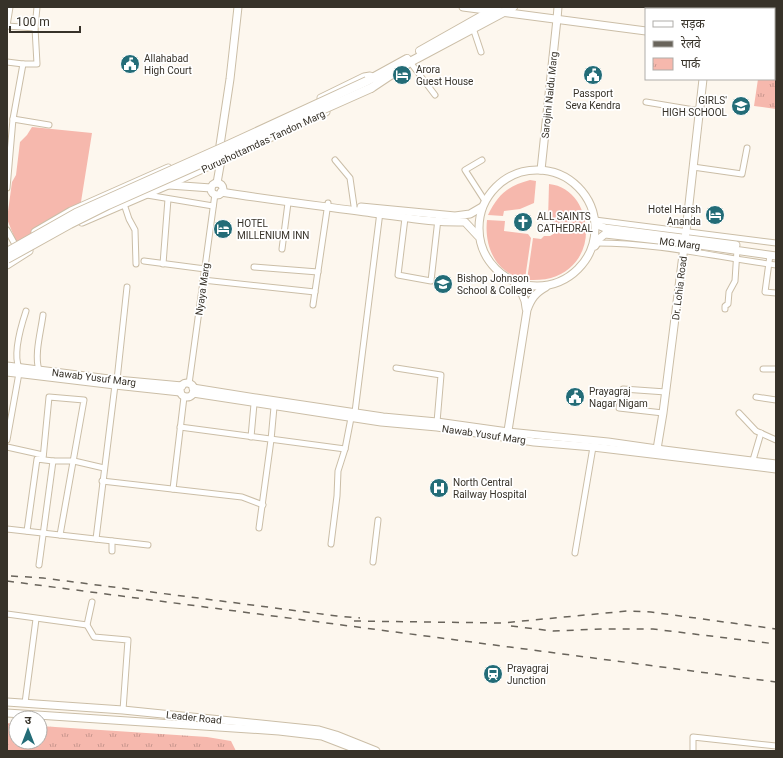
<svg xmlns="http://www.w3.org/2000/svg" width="783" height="758" viewBox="0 0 783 758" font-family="Roboto,'Noto Sans Devanagari',sans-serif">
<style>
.green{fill:#f6b8ad}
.park{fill:url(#park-tufts)}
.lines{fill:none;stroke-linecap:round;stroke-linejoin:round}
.street-casing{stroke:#cbbea7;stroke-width:7}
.secondary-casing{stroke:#cbbea7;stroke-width:9}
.primary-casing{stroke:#cbbea7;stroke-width:10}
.street{stroke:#fff;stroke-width:5}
.secondary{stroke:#fff;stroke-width:7}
.primary{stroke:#fff;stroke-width:8}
.rail{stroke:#69645b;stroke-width:1.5;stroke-dasharray:7 7;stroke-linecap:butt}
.primary-bridge-casing{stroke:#cbbea7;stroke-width:10;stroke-linecap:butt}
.primary-bridge{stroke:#fff;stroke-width:8}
.labels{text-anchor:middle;stroke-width:3.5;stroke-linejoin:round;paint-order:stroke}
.poi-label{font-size:10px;fill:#373229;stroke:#fff;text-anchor:start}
.street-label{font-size:10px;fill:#373229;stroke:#fff}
</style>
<defs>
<pattern id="park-tufts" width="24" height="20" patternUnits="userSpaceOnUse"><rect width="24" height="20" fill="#f6b8ad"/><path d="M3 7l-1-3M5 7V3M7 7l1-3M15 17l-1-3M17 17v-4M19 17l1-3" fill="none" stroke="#c8968d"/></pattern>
</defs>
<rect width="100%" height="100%" fill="#fdf7ee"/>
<g class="green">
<path d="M32,127L92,133L80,208L17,244L7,219L12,182L16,175L20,142L27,135Z"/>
<path d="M530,180L536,181L534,203L520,209L504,211L503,216L488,215C498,194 508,186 530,180Z"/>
<path d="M549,184C561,185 571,192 577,201C595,229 586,268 551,278C543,280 536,280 527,280L533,238L541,239L544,236H550L555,233L556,227L552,221L548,220Z"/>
<path d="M487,220L505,221L504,231L528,234L531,238L525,279C496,274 484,247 487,220Z"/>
</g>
<g class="park">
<path d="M774,62H776V109L754,106L758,79H774Z"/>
<path d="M7,723L16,724V742H40V726L207,737L231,741L236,751H7Z"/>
</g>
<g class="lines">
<g class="street-casing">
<g id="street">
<path d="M764,9V7"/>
<path d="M7,26L35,28"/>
<path d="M7,26L10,7"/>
<path d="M473,28L481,52"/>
<path d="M7,62L23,64H37L35,28L37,7"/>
<path d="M410,62L435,95"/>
<path d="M646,102L700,111"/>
<path d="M13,119L49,125"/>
<path d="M335,160L350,178L354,206"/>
<path d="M482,160L465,170L485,201"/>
<path d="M693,167L742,174L747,148"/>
<path d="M7,188L13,119L23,64"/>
<path d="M147,195L213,206"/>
<path d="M124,204L129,219L135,230L136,264"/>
<path d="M405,218L398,275L431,281L438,219"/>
<path d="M595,220L776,243"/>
<path d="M7,230L17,248"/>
<path d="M597,243C657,243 717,257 776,265"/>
<path d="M282,249L288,203"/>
<path d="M770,255L765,292L776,293"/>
<path d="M144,261L205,269"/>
<path d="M163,264L168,199"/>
<path d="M254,267L318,272"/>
<path d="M203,280L315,292"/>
<path d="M313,305L328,203"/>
<path d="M725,309V306L728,304L729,292L735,281L737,250"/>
<path d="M19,368C13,354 21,326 26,311"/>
<path d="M396,368L441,375L437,422"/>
<path d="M763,369H776"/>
<path d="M39,370C34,355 41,331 43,315"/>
<path d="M117,380L127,287"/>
<path d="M189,384L215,194"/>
<path d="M756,397L776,400"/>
<path d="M355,412L380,212"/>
<path d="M663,413L619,408L623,389L666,392"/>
<path d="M739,413L756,431L776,440"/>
<path d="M180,427L345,449"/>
<path d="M251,437L254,404"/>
<path d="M7,440L19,373"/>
<path d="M7,447L43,455"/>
<path d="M43,459L49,397L84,400L60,535"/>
<path d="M753,460L761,433"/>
<path d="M102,481L242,497L263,505"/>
<path d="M173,489L184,397"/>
<path d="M259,528L271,440L274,407"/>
<path d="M7,529L148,545"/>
<path d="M27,531L37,459L53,461H74L104,468"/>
<path d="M96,539L115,385"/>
<path d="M112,541V551"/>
<path d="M331,544L337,496L338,471L345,449L351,418"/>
<path d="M575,553L593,447"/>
<path d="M373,562L378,520"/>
<path d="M39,565L53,461"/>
<path d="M92,602L87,625L94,637L128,640L123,710"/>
<path d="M7,614L87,625"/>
<path d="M25,703L36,619"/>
<path d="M693,751V737L776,746"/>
</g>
</g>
<g class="secondary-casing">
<g id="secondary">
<path d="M463,7L646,31"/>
<path d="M712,9V7"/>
<path d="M774,48H776"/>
<path d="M321,98L364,77L370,76L374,78"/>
<circle cx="537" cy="228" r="58"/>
<path d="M541,170L557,19L558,7"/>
<path d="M217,183L221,160L220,145L230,79L238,7"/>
<circle cx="217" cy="189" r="6"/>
<path d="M169,185L211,188"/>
<path d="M221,192C271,200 321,206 372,213C403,217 434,223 465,222L478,236"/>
<path d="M361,207L455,216L470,214L482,207"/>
<path d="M595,220L600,226L605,228L736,245"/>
<path d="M82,222L168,185L326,112"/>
<path d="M35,232L71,211L168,168"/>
<path d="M595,246L600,238L605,234L685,243L776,256"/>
<path d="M7,265L29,251"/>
<path d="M514,282C520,290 526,298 526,308"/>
<path d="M7,366L117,380L182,386"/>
<path d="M7,372L115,385L180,392"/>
<circle cx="187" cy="390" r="7"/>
<path d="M193,388L256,398L383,417L437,422L508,432L608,442L664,450L776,464"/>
<path d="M193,393L381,422L437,427L534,442L593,447L776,469"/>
<path d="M507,437L527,310C531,299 535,293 546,287"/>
<path d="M657,449L663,413L686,231L703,79"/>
<path d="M7,702L123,710L319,730L336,735L376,751"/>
<path d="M7,713L279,731L322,736L361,751"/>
</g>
</g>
<g class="primary-casing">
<g id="primary">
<path d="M420,51L498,7"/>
<path d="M367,81L407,59"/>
<path d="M371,88L410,62L513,7"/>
</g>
</g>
<use href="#street" class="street"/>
<use href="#secondary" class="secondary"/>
<use href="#primary" class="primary"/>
<g class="rail">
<path d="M11,576L43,578L337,616L360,618"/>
<path d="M7,581L776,682"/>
<path d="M354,621L502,623L627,611L651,612L776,629"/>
<path d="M511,626L553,631L602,629H653L776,644"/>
</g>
<g class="primary-bridge-casing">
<g id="primary-bridge">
<path d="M7,252L76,213L226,146L367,81"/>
<path d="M7,259L70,224L108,205L371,88"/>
</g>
</g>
<use href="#primary-bridge" class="primary-bridge"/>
</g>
<defs>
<g id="civic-disc" transform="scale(1)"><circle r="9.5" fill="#236c77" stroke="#fff"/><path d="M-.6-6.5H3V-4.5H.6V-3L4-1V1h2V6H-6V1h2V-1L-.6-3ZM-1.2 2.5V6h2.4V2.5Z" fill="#fff"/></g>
<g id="hotel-disc" transform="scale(1)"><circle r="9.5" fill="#236c77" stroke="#fff"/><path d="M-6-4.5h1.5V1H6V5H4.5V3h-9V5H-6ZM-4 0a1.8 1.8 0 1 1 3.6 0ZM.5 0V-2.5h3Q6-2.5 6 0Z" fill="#fff"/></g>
<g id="school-disc" transform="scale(1)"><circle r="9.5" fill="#236c77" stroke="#fff"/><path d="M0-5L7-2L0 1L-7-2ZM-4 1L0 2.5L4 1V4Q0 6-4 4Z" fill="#fff"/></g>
<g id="church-disc" transform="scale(1)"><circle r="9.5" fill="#236c77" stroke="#fff"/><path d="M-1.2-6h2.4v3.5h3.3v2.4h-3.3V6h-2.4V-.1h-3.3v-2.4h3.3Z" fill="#fff"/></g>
<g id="hospital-disc" transform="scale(1)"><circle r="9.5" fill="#236c77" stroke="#fff"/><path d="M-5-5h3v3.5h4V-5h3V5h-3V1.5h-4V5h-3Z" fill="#fff"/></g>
<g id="station-disc" transform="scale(1)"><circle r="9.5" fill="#236c77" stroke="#fff"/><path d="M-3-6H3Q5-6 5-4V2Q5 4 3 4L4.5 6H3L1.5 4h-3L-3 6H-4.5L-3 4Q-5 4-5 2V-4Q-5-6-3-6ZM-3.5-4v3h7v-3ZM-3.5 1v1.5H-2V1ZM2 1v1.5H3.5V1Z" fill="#fff"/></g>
</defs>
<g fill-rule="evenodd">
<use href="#civic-disc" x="130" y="64"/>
<use href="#hotel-disc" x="402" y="75"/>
<use href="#civic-disc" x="593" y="75"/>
<use href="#school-disc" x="741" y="106"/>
<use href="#hotel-disc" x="715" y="215"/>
<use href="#church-disc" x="523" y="222"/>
<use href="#hotel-disc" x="223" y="229"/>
<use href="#school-disc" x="443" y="284"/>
<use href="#civic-disc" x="575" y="397"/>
<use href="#hospital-disc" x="439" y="488"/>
<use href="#station-disc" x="493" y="674"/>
</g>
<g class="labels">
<g class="poi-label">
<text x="144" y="62">Allahabad<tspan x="144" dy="12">High Court</tspan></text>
<text x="416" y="73">Arora<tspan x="416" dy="12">Guest House</tspan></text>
<text x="593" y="97" text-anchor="middle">Passport<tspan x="593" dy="12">Seva Kendra</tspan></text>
<text x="727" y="104" text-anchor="end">GIRLS'<tspan x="727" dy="12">HIGH SCHOOL</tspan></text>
<text x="701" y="213" text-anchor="end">Hotel Harsh<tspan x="701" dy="12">Ananda</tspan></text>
<text x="537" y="220">ALL SAINTS<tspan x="537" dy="12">CATHEDRAL</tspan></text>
<text x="237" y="227">HOTEL<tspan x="237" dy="12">MILLENIUM INN</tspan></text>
<text x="457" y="282">Bishop Johnson<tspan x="457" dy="12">School &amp; College</tspan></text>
<text x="589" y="395">Prayagraj<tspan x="589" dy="12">Nagar Nigam</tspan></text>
<text x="453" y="486">North Central<tspan x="453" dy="12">Railway Hospital</tspan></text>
<text x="507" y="672">Prayagraj<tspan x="507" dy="12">Junction</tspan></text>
</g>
<g class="street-label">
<text transform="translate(549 95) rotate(-84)" y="4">Sarojini Naidu Marg</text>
<text transform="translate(263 141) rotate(-25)" y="4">Purushottamdas Tandon Marg</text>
<text transform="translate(680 243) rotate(7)" y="4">MG Marg</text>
<text transform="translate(679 288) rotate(-83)" y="4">Dr. Lohia Road</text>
<text transform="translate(202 289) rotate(-82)" y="4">Nyaya Marg</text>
<text transform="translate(94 377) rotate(7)" y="4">Nawab Yusuf Marg</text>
<text transform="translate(484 434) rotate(8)" y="4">Nawab Yusuf Marg</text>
<text transform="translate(194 717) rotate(6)" y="4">Leader Road</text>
</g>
</g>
<rect width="783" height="758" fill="none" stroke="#373229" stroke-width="16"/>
<rect x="645" y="8" width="130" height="72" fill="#ffffff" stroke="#afada9"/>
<rect x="653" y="21" width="20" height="6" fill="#ffffff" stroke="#afada9"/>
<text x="681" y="28" font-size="12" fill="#373229">सड़क</text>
<rect x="653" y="41" width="20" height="6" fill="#69645b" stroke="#afada9"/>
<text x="681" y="48" font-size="12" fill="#373229">रेलवे</text>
<rect x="653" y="58" width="20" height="12" fill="url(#park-tufts)" stroke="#afada9"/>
<text x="681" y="68" font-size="12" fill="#373229">पार्क</text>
<g transform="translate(28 730)"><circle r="19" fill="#ffffff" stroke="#afada9"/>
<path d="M0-3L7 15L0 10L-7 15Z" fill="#236c77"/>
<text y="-6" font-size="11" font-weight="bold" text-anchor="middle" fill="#373229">उ</text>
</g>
<path d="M10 26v6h70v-6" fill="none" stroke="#373229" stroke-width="2"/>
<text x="16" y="26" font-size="12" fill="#373229" stroke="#ffffff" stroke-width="3" paint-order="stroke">100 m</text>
</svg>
